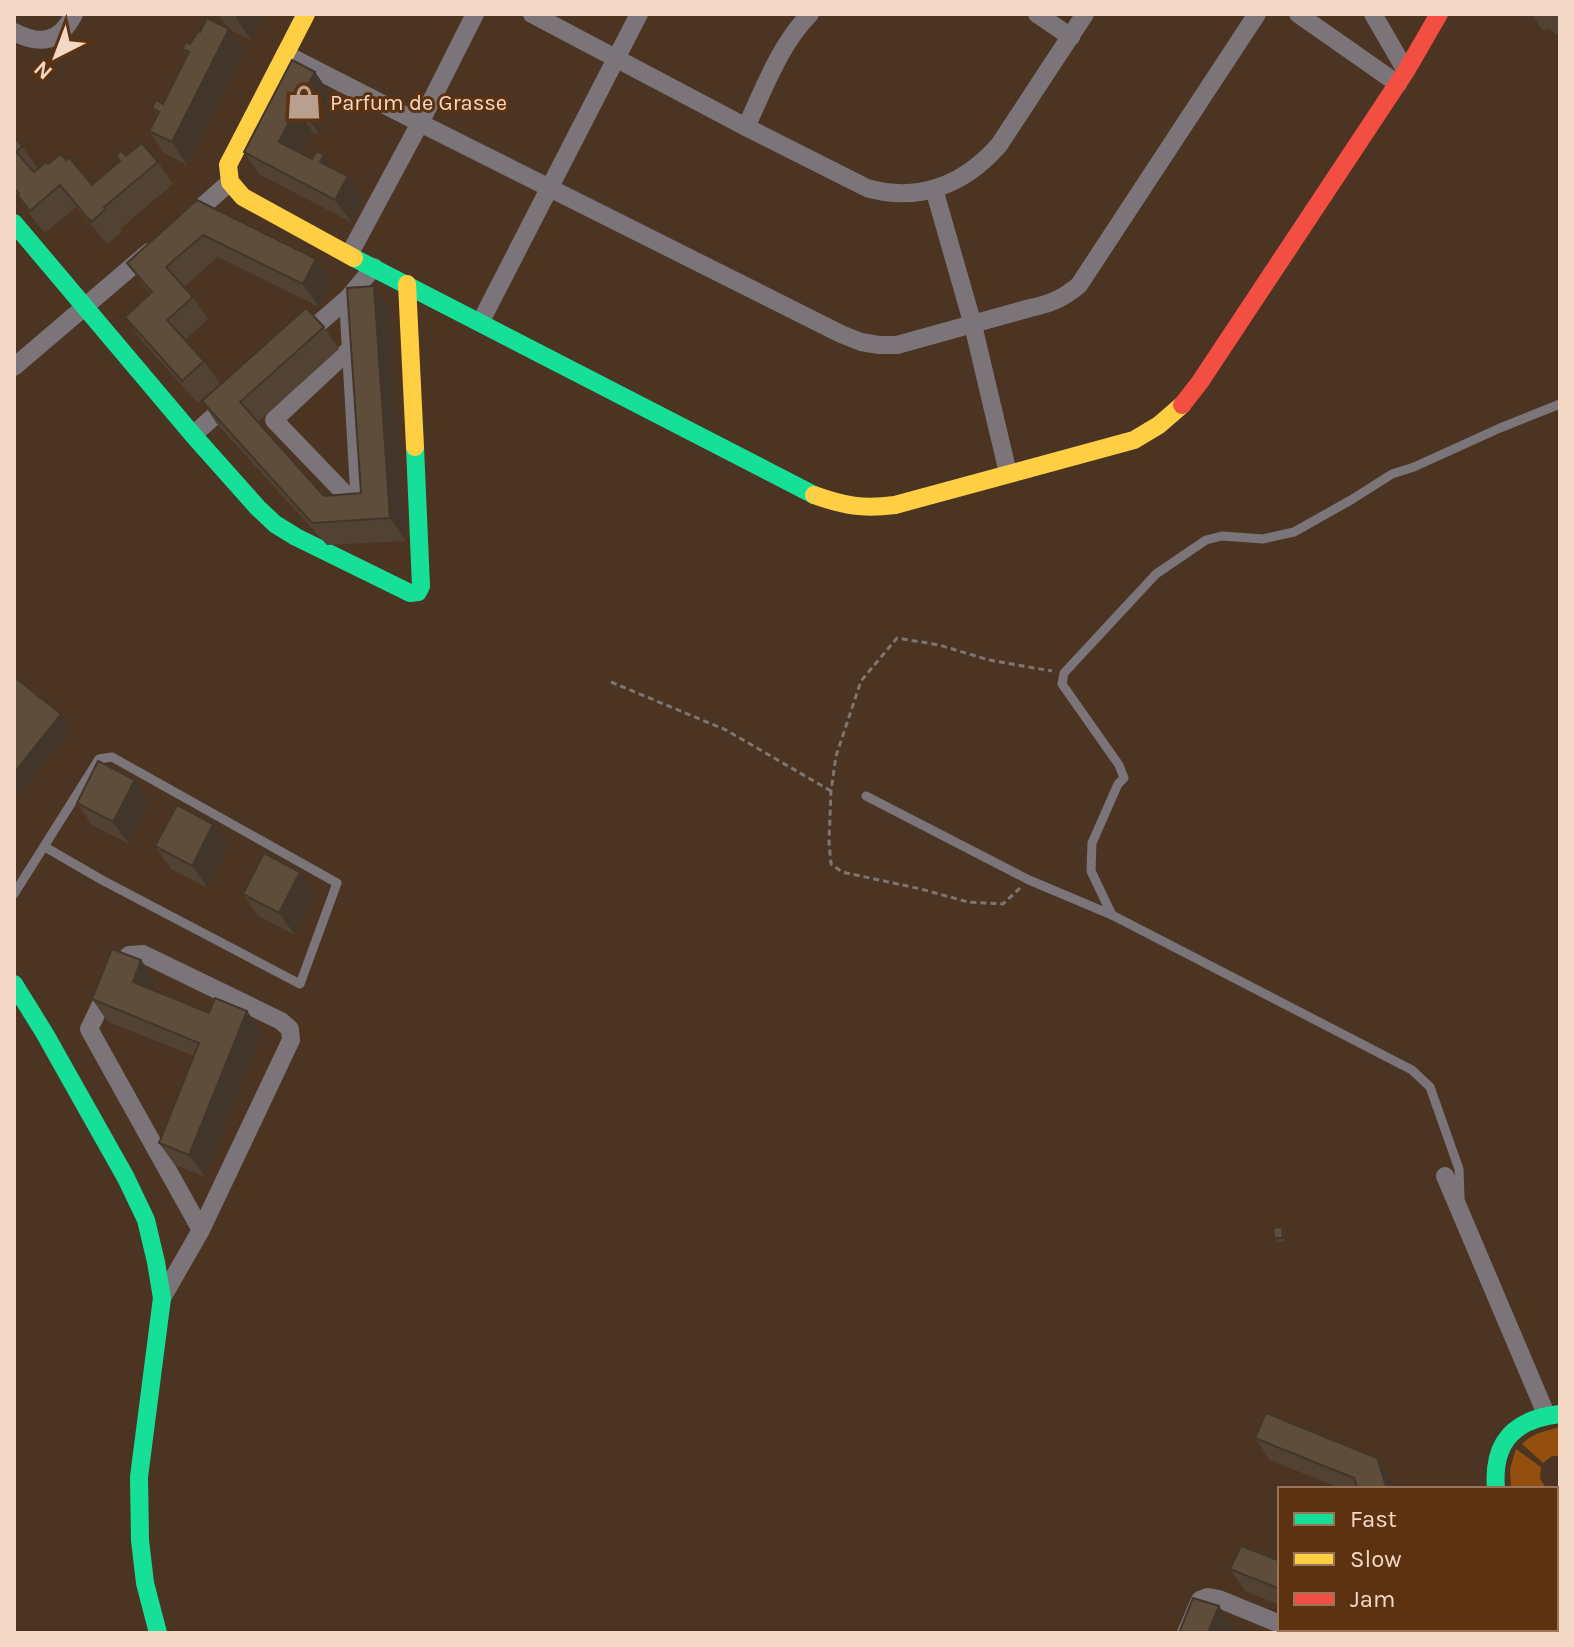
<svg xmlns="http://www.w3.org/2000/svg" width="1574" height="1647" viewBox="0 0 1574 1647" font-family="Karla,sans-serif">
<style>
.green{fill:#934f0e}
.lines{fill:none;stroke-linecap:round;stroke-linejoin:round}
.path{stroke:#7c7572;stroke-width:3;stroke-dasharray:6 4;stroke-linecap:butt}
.lane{stroke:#7b757a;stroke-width:9}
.street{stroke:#7b757a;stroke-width:18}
.fast{stroke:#16e098;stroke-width:18}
.slow{stroke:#ffcf43;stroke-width:18}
.jam{stroke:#f24e42;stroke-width:18}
.wall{fill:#524234}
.shaded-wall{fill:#42362a}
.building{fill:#5f4d3c;stroke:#42362a;stroke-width:2}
.labels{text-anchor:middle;stroke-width:6;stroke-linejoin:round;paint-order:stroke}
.poi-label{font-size:22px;fill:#f3d8c6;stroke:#5d3210;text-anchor:start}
</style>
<rect width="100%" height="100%" fill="#4c3422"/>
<g class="green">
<path d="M1560,1427V1456H1552L1543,1463L1522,1444C1533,1433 1545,1431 1560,1427Z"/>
<path d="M1516,1449L1541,1467L1540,1479L1547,1489H1511L1510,1469Z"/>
</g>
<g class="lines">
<g class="path">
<path d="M611,682L726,730L831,791"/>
<path d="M1020,888L1003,904L968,902L921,889L842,872L831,864L829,842L831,791L836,756L861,681L897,638L939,645L989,660L1052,671"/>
</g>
<g class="lane">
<path d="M866,796L1029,880L1112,915"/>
<path d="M14,894L99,759L112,757L337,883L300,984L102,880L45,847"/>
<path d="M1460,1197L1459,1169L1430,1087L1412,1070L1112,915L1091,871L1092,843L1118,784L1124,778L1119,765L1062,684L1064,673L1156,574L1206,540L1222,536L1263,539L1294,532L1351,500L1392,474L1414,467L1500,428L1560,404"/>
</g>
<g class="street">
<path d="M475,14L420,123L841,334L861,342L879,345H897L1030,308C1050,304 1064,298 1079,285L1257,14"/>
<path d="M532,14L746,127L867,188C918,203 964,185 999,145L1085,14"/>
<path d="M1037,14L1071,37"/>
<path d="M1298,14L1398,84"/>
<path d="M1373,14L1406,71"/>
<path d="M14,32C41,46 60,42 74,14"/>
<path d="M285,54L420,123L349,255"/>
<path d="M746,127C764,89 780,44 810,14"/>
<path d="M934,189L973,325L1008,473"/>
<path d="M187,220L230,182"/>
<path d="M348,298L359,490L358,497L349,498L274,420L351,348"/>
<path d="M481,321L639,14"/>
<path d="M303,337L348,298L374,267"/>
<path d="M14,367L149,252"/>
<path d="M193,435L230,402"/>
<path d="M1445,1176L1546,1414"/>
<path d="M162,1298L201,1230L291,1040L290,1029L281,1021L143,954L129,955L118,969L89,1029L201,1230"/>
<path d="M1292,1629L1301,1633"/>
<path d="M1186,1633L1200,1600L1208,1597L1219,1599L1280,1624"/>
</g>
<g class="fast">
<path d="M14,223L193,435L258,508L275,524L296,537L410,593L418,592L421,586L415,447"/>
<path d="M354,258L814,495"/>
<path d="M14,984L45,1034L126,1178L146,1220L156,1262L162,1298L139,1477L140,1540L145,1583L158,1633"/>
<path d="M1496,1489C1492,1442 1514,1419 1560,1414"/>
<path d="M1556,1538L1560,1539"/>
<path d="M1469,1633L1471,1629"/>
</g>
<g class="slow">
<path d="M306,14L228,165L230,182L243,197L354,258"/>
<path d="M407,284L415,447"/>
<path d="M814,495C845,506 862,509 895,505L1134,440L1159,425L1182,405"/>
<path d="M1426,1633L1429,1629"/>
</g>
<path class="jam" d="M1182,405L1200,382L1406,71L1439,14"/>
</g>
<g class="wall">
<path d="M218,14H265L251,40L229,29L245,51L187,165L164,153L149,131L157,115L152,108L163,104L187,55L182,49L190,44L200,32L229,29Z"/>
<path d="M1531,14H1560V37L1549,29L1543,31Z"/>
<path d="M315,72L330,94L321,112L324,117L322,121L324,124L319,134L312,131L300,153L312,159L324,155L334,169L348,176L364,198L351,222L259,174L244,152Z"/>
<path d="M14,139L22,146L38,169L66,160L92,185L126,156L158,162L173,184L120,229L122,232L107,244L76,207L45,233L32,217L14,192Z"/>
<path d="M197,200L316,259L331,281L319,307L218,257L184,287L193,297L208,319L185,340L204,361L220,384L198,403L140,339L125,317L150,294L127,263Z"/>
<path d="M374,286L390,309L406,541L327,545L217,424L202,401L324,327L339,349L258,422L324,496L361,493Z"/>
<path d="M77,803H150L129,844L92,825Z"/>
<path d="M213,824L229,846L208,888L171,869L155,846Z"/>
<path d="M243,894H316L295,935L258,916Z"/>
<path d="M141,960L157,983L154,991L209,1013L247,1011L262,1033L205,1177L175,1165L159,1143L194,1056L108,1022L92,999Z"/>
<path d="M1282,1227L1284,1231L1285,1241L1277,1242L1274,1238Z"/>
<path d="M1255,1438L1392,1480L1395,1489H1342L1270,1460Z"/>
<path d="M1280,1561V1605L1245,1591L1230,1569Z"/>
<path d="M1342,1629H1394L1391,1633H1352Z"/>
</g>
<g class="shaded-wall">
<path d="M238,14H265L251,40L236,18Z"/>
<path d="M229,29L245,51L187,165L172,142Z"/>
<path d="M315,72L330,94L321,112L324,117L322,121L324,124L319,134L303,112L305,100L304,92Z"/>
<path d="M296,108L312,131L294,164L279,142Z"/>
<path d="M324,155L340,177L320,162Z"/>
<path d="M348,176L364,198L351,222L335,200Z"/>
<path d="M316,259L331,281L319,307L303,284Z"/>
<path d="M374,286L390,309L406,541L390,518Z"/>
<path d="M61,714L71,729L18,796L14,790V773Z"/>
<path d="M135,780L150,803L129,844L113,822Z"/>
<path d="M213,824L229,846L208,888L192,866Z"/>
<path d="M300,872L316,894L295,935L279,913Z"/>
<path d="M141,960L157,983L148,1004L133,982Z"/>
<path d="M247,1011L262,1033L205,1177L189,1155Z"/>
<path d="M1377,1458L1392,1480L1395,1489H1387Z"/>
<path d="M1219,1606L1234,1629L1233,1633H1208Z"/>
<path d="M1372,1629H1394L1391,1633H1375Z"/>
</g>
<g class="building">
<path d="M207,18L229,29L172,142L149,131L159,112L152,108L156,100L163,104L189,52L182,49L186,42L190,44L199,30L200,32Z"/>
<path d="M292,60L315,72L304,92L308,94L305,100L308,102L303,112L296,108L279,142L312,159L317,151L324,155L320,162L348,176L335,200L244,152Z"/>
<path d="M15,138L22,146L16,152L34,172L46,162L48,164L61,154L66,160L69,157L92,185L120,161L116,156L121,151L126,156L142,143L158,162L104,207L106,209L91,222L60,185L30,211L17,195L19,194L14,188Z"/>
<path d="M197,200L316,259L303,284L203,235L166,267L193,297L167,320L204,361L182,381L125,317L152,292L127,263Z"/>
<path d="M374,286L390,518L312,523L202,401L306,308L324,327L240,402L324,496L361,493L347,288Z"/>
<path d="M14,677L61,714L14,773Z"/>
<path d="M98,761L135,780L113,822L77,803Z"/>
<path d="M177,805L213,824L192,866L155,846Z"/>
<path d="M264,853L300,872L279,913L243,894Z"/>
<path d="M112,949L141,960L133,982L209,1013L215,998L247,1011L189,1155L159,1143L199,1043L92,999Z"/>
<path d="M1282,1227L1283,1238H1274L1273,1228Z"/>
<path d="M1266,1413L1377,1458L1387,1489H1358L1354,1478L1255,1438Z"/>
<path d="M1241,1546L1280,1561V1589L1230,1569Z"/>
<path d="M1193,1598L1219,1606L1208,1633H1179Z"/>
</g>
<defs>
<g id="shop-bare" transform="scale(2.76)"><path d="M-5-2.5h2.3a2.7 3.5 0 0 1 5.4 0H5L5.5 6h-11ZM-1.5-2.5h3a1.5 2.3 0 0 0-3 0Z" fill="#b99f8d" stroke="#5d3210" stroke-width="2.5" paint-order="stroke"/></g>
</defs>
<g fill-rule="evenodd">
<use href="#shop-bare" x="304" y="102"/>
</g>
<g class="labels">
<g class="poi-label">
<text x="330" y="110">Parfum de Grasse</text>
</g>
</g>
<rect width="1574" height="1647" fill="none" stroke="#f3d8c6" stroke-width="32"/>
<rect x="1278" y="1487" width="280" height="144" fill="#5d3210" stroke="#997459" stroke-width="2"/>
<rect x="1294" y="1513" width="40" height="12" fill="#16e098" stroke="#997459" stroke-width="2"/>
<text x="1350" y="1527" font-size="24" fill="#f3d8c6">Fast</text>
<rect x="1294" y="1553" width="40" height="12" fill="#ffcf43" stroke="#997459" stroke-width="2"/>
<text x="1350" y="1567" font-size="24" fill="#f3d8c6">Slow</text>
<rect x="1294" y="1593" width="40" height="12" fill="#f24e42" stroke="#997459" stroke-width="2"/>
<text x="1350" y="1607" font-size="24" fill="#f3d8c6">Jam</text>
<g transform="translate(56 56) rotate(222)" stroke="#5d3210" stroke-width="6" paint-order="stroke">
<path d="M0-6L14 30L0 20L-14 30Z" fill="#f3d8c6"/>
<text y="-12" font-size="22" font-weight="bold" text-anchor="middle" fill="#f3d8c6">N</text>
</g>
</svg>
